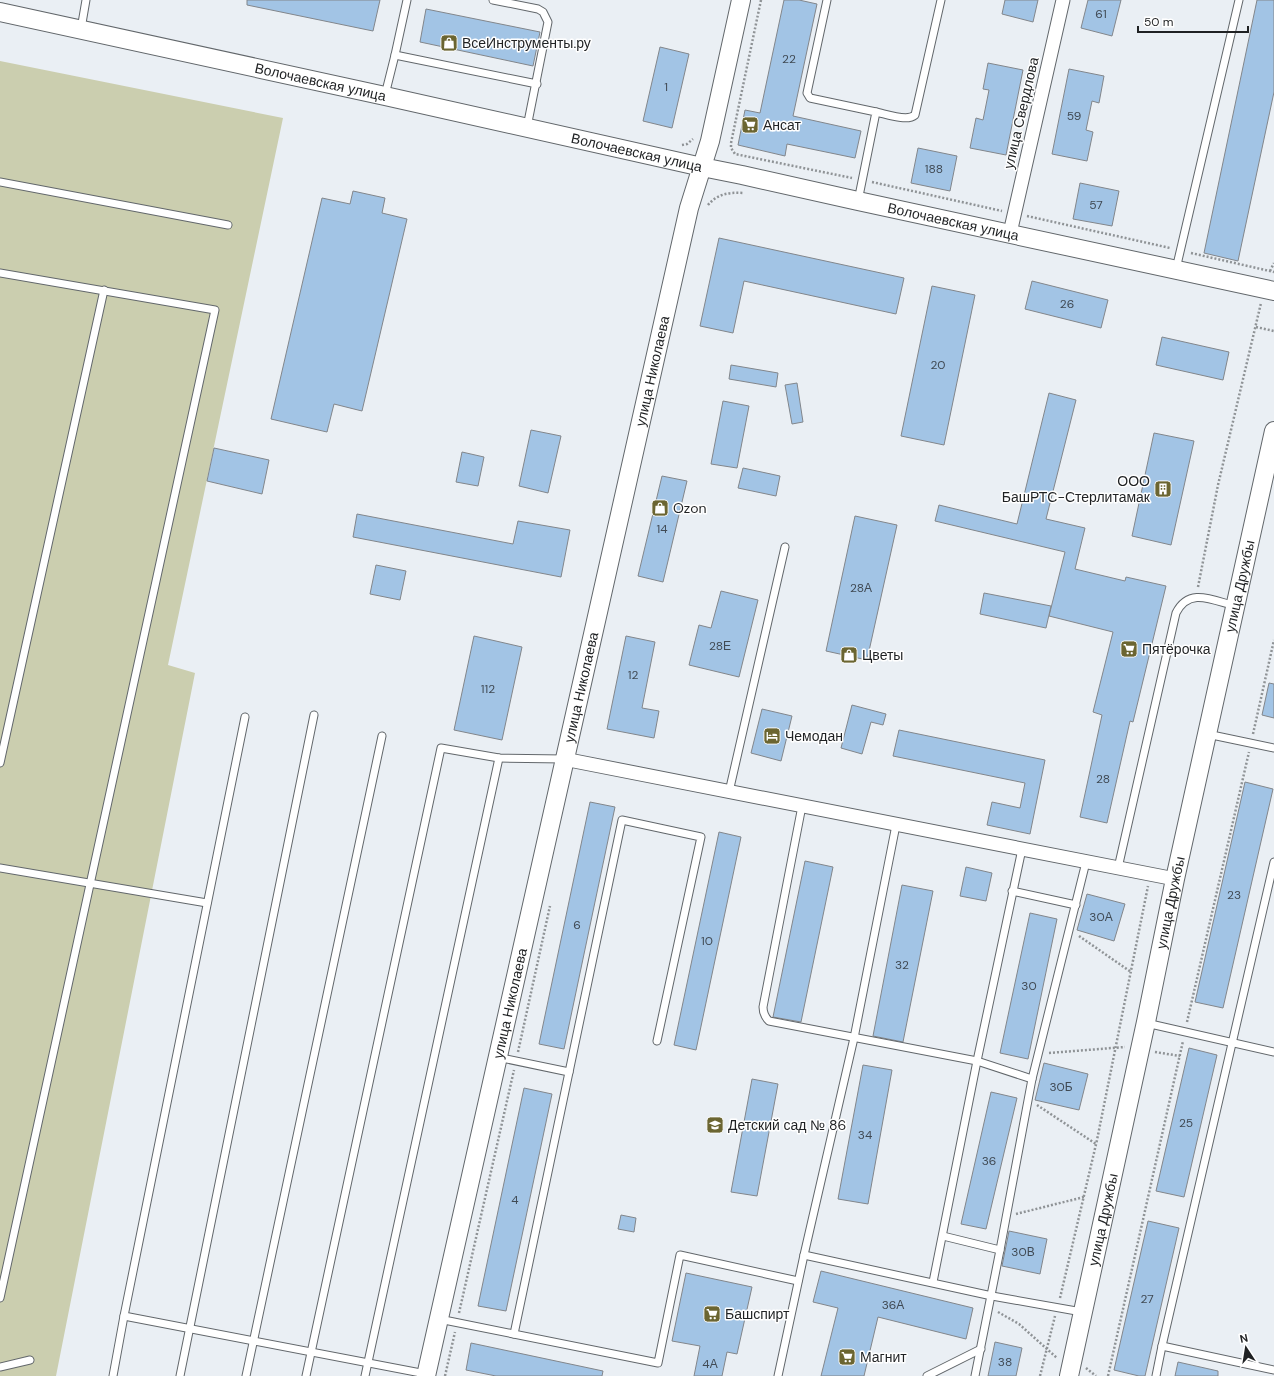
<svg xmlns="http://www.w3.org/2000/svg" width="1274" height="1376" viewBox="0 0 1274 1376" font-family="'DM Sans',sans-serif">
<style>
.green{fill:#cbceaf}
.building{fill:#a2c4e5;stroke:#82868b}
.lines{fill:none;stroke-linecap:round;stroke-linejoin:round}
.lane-casing{stroke:#62676b;stroke-width:9}
.street-casing{stroke:#62676b;stroke-width:15}
.secondary-casing{stroke:#62676b;stroke-width:20}
.path{stroke:#8f9396;stroke-width:2.5;stroke-dasharray:2 2;stroke-linecap:butt}
.lane{stroke:#fff;stroke-width:7}
.street{stroke:#fff;stroke-width:13}
.secondary{stroke:#fff;stroke-width:18}
.labels{text-anchor:middle;stroke-width:3;stroke-linejoin:round;paint-order:stroke}
.number-label{font-size:12px;fill:#404a54}
.poi-label{font-size:14px;fill:#1f2123;stroke:#fff;text-anchor:start}
.street-label{font-size:14px;fill:#1f2123;stroke:#fff}
</style>
<rect width="100%" height="100%" fill="#eaeff4"/>
<path class="green" d="M0,61L283,118L168,665L195,673L56,1376H0Z"/>
<g class="building">
<path d="M247,0H380L373,31L247,5Z"/>
<path d="M784,0H799L817,4L793,116L861,131L855,158L787,144L785,156L738,145L745,110L760,113Z"/>
<path d="M1005,0H1038L1033,22L1002,14Z"/>
<path d="M1088,0H1121L1112,36L1081,28Z"/>
<path d="M1257,0H1274V92L1238,261L1204,253Z"/>
<path d="M426,9L540,32L533,66L420,42Z"/>
<path d="M660,47L689,54L672,128L643,121Z"/>
<path d="M988,63L1023,70L1006,155L970,148L976,118L983,120L989,90L983,89Z"/>
<path d="M1069,69L1104,76L1099,103L1092,101L1086,130L1093,132L1087,161L1052,154Z"/>
<path d="M918,148L957,156L950,191L911,183Z"/>
<path d="M1080,183L1119,191L1112,226L1073,219Z"/>
<path d="M353,191L385,198L382,213L407,219L362,411L334,404L327,432L271,419L322,198L350,204Z"/>
<path d="M719,238L904,278L896,314L744,281L733,333L700,326Z"/>
<path d="M1032,281L1108,300L1101,328L1025,309Z"/>
<path d="M932,286L975,295L944,445L901,436Z"/>
<path d="M1162,337L1229,352L1223,380L1156,365Z"/>
<path d="M731,365L778,373L776,387L729,379Z"/>
<path d="M797,383L803,422L792,424L785,385Z"/>
<path d="M1049,393L1076,400L1046,519L1085,528L1075,569L1125,581L1126,577L1166,586L1133,722L1130,721L1107,823L1080,817L1102,715L1093,712L1113,632L1049,616L1065,552L935,521L939,505L1017,524Z"/>
<path d="M723,401L749,406L737,468L711,464Z"/>
<path d="M531,430L561,436L548,493L519,486Z"/>
<path d="M1154,433L1194,441L1171,545L1132,536Z"/>
<path d="M214,448L269,460L262,494L207,481Z"/>
<path d="M462,452L484,457L478,486L456,482Z"/>
<path d="M743,468L780,476L776,496L738,488Z"/>
<path d="M662,476L687,481L663,582L638,576Z"/>
<path d="M357,514L513,544L518,521L570,530L561,577L353,537Z"/>
<path d="M855,516L897,525L867,660L826,651Z"/>
<path d="M376,565L406,571L400,600L370,594Z"/>
<path d="M721,591L758,600L739,677L689,665L699,625L711,628Z"/>
<path d="M984,593L1051,606L1046,628L980,614Z"/>
<path d="M474,636L522,647L502,740L454,730Z"/>
<path d="M626,636L655,642L642,708L659,711L654,738L607,729Z"/>
<path d="M1269,683L1274,684V718L1262,715Z"/>
<path d="M852,705L886,714L883,725L871,722L862,754L841,748Z"/>
<path d="M762,709L792,716L781,761L751,753Z"/>
<path d="M899,730L1045,760L1030,834L987,825L992,802L1020,808L1025,783L893,756Z"/>
<path d="M1245,782L1273,789L1223,1008L1195,1002Z"/>
<path d="M590,802L615,807L564,1049L539,1044Z"/>
<path d="M719,832L741,837L696,1050L674,1045Z"/>
<path d="M805,861L833,867L801,1022L773,1017Z"/>
<path d="M966,867L992,873L986,901L960,896Z"/>
<path d="M902,885L933,891L903,1042L873,1036Z"/>
<path d="M1087,894L1125,904L1114,941L1077,930Z"/>
<path d="M1030,913L1057,919L1028,1059L1000,1053Z"/>
<path d="M1189,1048L1217,1055L1184,1197L1156,1191Z"/>
<path d="M1044,1063L1088,1074L1079,1110L1035,1100Z"/>
<path d="M863,1065L892,1070L868,1204L838,1199Z"/>
<path d="M752,1079L778,1084L757,1196L731,1192Z"/>
<path d="M524,1088L552,1094L506,1311L478,1306Z"/>
<path d="M991,1092L1017,1098L986,1229L961,1224Z"/>
<path d="M621,1215L636,1218L634,1232L618,1229Z"/>
<path d="M1148,1221L1179,1228L1145,1376H1139L1114,1370Z"/>
<path d="M1009,1231L1047,1239L1040,1274L1002,1266Z"/>
<path d="M821,1271L973,1308L966,1339L878,1317L864,1376H821L838,1308L813,1302Z"/>
<path d="M686,1273L752,1287L737,1354L727,1352L722,1376H694L700,1346L672,1341Z"/>
<path d="M995,1342L1022,1348L1016,1376H988Z"/>
<path d="M471,1343L603,1371L602,1376H496L466,1370Z"/>
<path d="M1178,1362L1218,1371V1376H1175Z"/>
</g>
<g class="lines">
<g class="lane-casing">
<g id="lane">
<path d="M493,0L538,9L543,12L548,22L527,127"/>
<path d="M827,0L807,93L810,98L876,112L858,201"/>
<path d="M81,29L86,0"/>
<path d="M395,55L537,84"/>
<path d="M385,95L395,55L407,0"/>
<path d="M876,112C886,114 907,122 915,115L941,0"/>
<path d="M0,182L228,225"/>
<path d="M1176,269L1239,0"/>
<path d="M0,273L215,310L0,1298"/>
<path d="M1207,734L1274,748"/>
<path d="M0,763L104,290"/>
<path d="M729,792L785,547"/>
<path d="M802,806L763,1007C763,1013 765,1017 769,1021L977,1061L1032,1079"/>
<path d="M0,868L207,903"/>
<path d="M1118,868L1176,613C1189,587 1212,600 1235,606"/>
<path d="M1012,891L1076,905"/>
<path d="M1146,1023L1274,1052"/>
<path d="M497,1057L569,1072"/>
<path d="M943,1236L1000,1250L975,1376"/>
<path d="M1000,1250L1032,1079L1086,862"/>
<path d="M804,1255L992,1296L1082,1312"/>
<path d="M933,1282L977,1061L1022,849"/>
<path d="M124,1316L426,1374"/>
<path d="M439,1319L658,1363L680,1255L798,1281"/>
<path d="M514,1334L622,820L701,837L657,1041"/>
<path d="M1162,1346L1274,862"/>
<path d="M0,1367L30,1360"/>
<path d="M113,1376L124,1316L245,717"/>
<path d="M180,1376L314,715"/>
<path d="M246,1376L382,736"/>
<path d="M306,1376L441,748L499,758L564,759"/>
<path d="M365,1376L499,758"/>
<path d="M778,1376L804,1255L854,1038L896,825"/>
<path d="M927,1376L981,1349"/>
<path d="M1156,1376L1162,1346L1274,1370"/>
</g>
</g>
<g class="street-casing">
<g id="street">
<path d="M1010,233L1063,0"/>
<path d="M564,759L1175,879"/>
</g>
</g>
<g class="secondary-casing">
<g id="secondary">
<path id="s1" d="M0,12L385,96L702,167L742,175L858,201L1274,291"/>
<path id="s2" d="M426,1376L689,208L710,141L741,0"/>
<path id="s3" d="M1069,1376L1146,1022L1175,879L1274,431"/>
</g>
</g>
<g class="path">
<path d="M761,0L731,143V148L735,154L852,178"/>
<path d="M682,145L687,144L693,139"/>
<path d="M872,182L1002,211"/>
<path d="M708,205C717,194 729,192 743,193"/>
<path d="M1027,216L1170,248"/>
<path d="M1191,253L1274,272"/>
<path d="M1270,271L1274,263"/>
<path d="M1256,327L1274,331"/>
<path d="M1198,587L1218,485L1261,303"/>
<path d="M1253,734L1274,640"/>
<path d="M1079,936L1131,972"/>
<path d="M1187,1022L1249,752"/>
<path d="M518,1052L550,906"/>
<path d="M1155,1052L1180,1056"/>
<path d="M1049,1053L1125,1047"/>
<path d="M1037,1105L1096,1144"/>
<path d="M1016,1214L1084,1197"/>
<path d="M1060,1298L1097,1140L1148,886"/>
<path d="M998,1312L1019,1324L1057,1358"/>
<path d="M459,1313L514,1070"/>
<path d="M1086,1368L1096,1376"/>
<path d="M445,1376L455,1332"/>
<path d="M1040,1376L1055,1316"/>
<path d="M1108,1376L1183,1041"/>
</g>
<use href="#lane" class="lane"/>
<use href="#street" class="street"/>
<use href="#secondary" class="secondary"/>
</g>
<defs>
<g id="shop-square" transform="scale(0.9)"><rect x="-9" y="-9" width="18" height="18" rx="4" fill="#6b6531" stroke="#fff"/><path d="M-5-2.5h2.3a2.7 3.5 0 0 1 5.4 0H5L5.5 6h-11ZM-1.5-2.5h3a1.5 2.3 0 0 0-3 0Z" fill="#fff"/></g>
<g id="supermarket-square" transform="scale(0.9)"><rect x="-9" y="-9" width="18" height="18" rx="4" fill="#6b6531" stroke="#fff"/><path d="M-6-5.5h2.5l.6 2H6L4.5 2H-2.5L-4.4-4H-6ZM-1.5 3.2a1.3 1.3 0 1 0 .1 0ZM3 3.2a1.3 1.3 0 1 0 .1 0Z" fill="#fff"/></g>
<g id="building-square" transform="scale(0.9)"><rect x="-9" y="-9" width="18" height="18" rx="4" fill="#6b6531" stroke="#fff"/><path d="M-4-6H4V6H1V3H-1V6H-4ZM-2.5-4.3h1.7v1.8h-1.7ZM.8-4.3h1.7v1.8H.8ZM-2.5-1h1.7V.8h-1.7ZM.8-1h1.7V.8H.8Z" fill="#fff"/></g>
<g id="hotel-square" transform="scale(0.9)"><rect x="-9" y="-9" width="18" height="18" rx="4" fill="#6b6531" stroke="#fff"/><path d="M-6-4.5h1.5V1H6V5H4.5V3h-9V5H-6ZM-4 0a1.8 1.8 0 1 1 3.6 0ZM.5 0V-2.5h3Q6-2.5 6 0Z" fill="#fff"/></g>
<g id="school-square" transform="scale(0.9)"><rect x="-9" y="-9" width="18" height="18" rx="4" fill="#6b6531" stroke="#fff"/><path d="M0-5L7-2L0 1L-7-2ZM-4 1L0 2.5L4 1V4Q0 6-4 4Z" fill="#fff"/></g>
</defs>
<g fill-rule="evenodd">
<use href="#shop-square" x="449" y="43"/>
<use href="#supermarket-square" x="750" y="125"/>
<use href="#building-square" x="1163" y="489"/>
<use href="#shop-square" x="660" y="508"/>
<use href="#supermarket-square" x="1129" y="649"/>
<use href="#shop-square" x="849" y="655"/>
<use href="#hotel-square" x="772" y="736"/>
<use href="#school-square" x="715" y="1125"/>
<use href="#supermarket-square" x="712" y="1314"/>
<use href="#supermarket-square" x="847" y="1357"/>
</g>
<g class="labels">
<g class="number-label">
<text x="1101" y="18">61</text>
<text x="789" y="63">22</text>
<text x="666" y="91">1</text>
<text x="1074" y="120">59</text>
<text x="934" y="173">188</text>
<text x="1096" y="209">57</text>
<text x="1067" y="308">26</text>
<text x="938" y="369">20</text>
<text x="662" y="533">14</text>
<text x="861" y="592">28А</text>
<text x="720" y="650">28Е</text>
<text x="633" y="679">12</text>
<text x="488" y="693">112</text>
<text x="1103" y="783">28</text>
<text x="1234" y="899">23</text>
<text x="1101" y="921">30А</text>
<text x="577" y="929">6</text>
<text x="707" y="945">10</text>
<text x="902" y="969">32</text>
<text x="1029" y="990">30</text>
<text x="1061" y="1091">30Б</text>
<text x="1186" y="1127">25</text>
<text x="865" y="1139">34</text>
<text x="989" y="1165">36</text>
<text x="515" y="1204">4</text>
<text x="1023" y="1256">30В</text>
<text x="1147" y="1303">27</text>
<text x="893" y="1309">36А</text>
<text x="1005" y="1366">38</text>
<text x="710" y="1368">4А</text>
</g>
<g class="poi-label">
<text x="462" y="48">ВсеИнструменты.ру</text>
<text x="763" y="130">Ансат</text>
<text x="1150" y="486" text-anchor="end">ООО<tspan x="1150" dy="16">БашРТС-Стерлитамак</tspan></text>
<text x="673" y="513">Ozon</text>
<text x="1142" y="654">Пятёрочка</text>
<text x="862" y="660">Цветы</text>
<text x="785" y="741">Чемодан</text>
<text x="728" y="1130">Детский сад № 86</text>
<text x="725" y="1319">Башспирт</text>
<text x="860" y="1362">Магнит</text>
</g>
<g class="street-label">
<text dy="5" stroke="none"><textPath href="#s1" startOffset="328">Волочаевская улица</textPath></text>
<text transform="translate(1021 113) rotate(-77)" y="5">улица Свердлова</text>
<text dy="5" stroke="none"><textPath href="#s1" startOffset="652">Волочаевская улица</textPath></text>
<text dy="5" stroke="none"><textPath href="#s1" startOffset="976">Волочаевская улица</textPath></text>
<text dy="5" stroke="none"><textPath href="#s2" startOffset="1030">улица Николаева</textPath></text>
<text dy="5" stroke="none"><textPath href="#s3" startOffset="808">улица Дружбы</textPath></text>
<text dy="5" stroke="none"><textPath href="#s2" startOffset="706">улица Николаева</textPath></text>
<text dy="5" stroke="none"><textPath href="#s3" startOffset="484">улица Дружбы</textPath></text>
<text dy="5" stroke="none"><textPath href="#s2" startOffset="382">улица Николаева</textPath></text>
<text dy="5" stroke="none"><textPath href="#s3" startOffset="160">улица Дружбы</textPath></text>
</g>
</g>
<g transform="translate(1246 1348) rotate(348)" stroke="#ffffff" stroke-width="3" paint-order="stroke">
<path d="M0-3L7 15L0 10L-7 15Z" fill="#1f2123"/>
<text y="-6" font-size="11" font-weight="bold" text-anchor="middle" fill="#1f2123">N</text>
</g>
<path d="M1138 26v6h110v-6" fill="none" stroke="#1f2123" stroke-width="2"/>
<text x="1144" y="26" font-size="12" fill="#1f2123" stroke="#ffffff" stroke-width="3" paint-order="stroke">50 m</text>
</svg>
